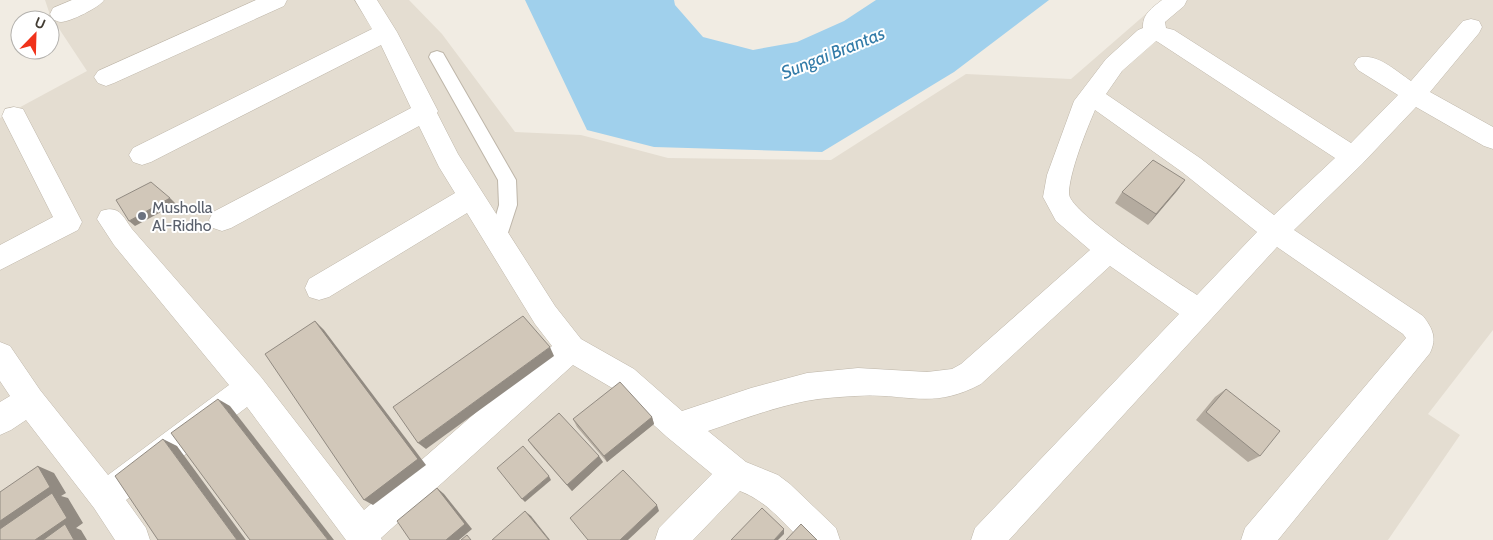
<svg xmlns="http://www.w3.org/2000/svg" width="1493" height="540" viewBox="0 0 1493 540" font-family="Cabin,sans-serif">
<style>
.residential{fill:#e4ddd1}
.water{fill:#a0d0ec}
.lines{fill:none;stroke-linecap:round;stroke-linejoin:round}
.service-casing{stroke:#beb6a9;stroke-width:2}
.minor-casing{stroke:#beb6a9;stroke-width:1}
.service{fill:#fff;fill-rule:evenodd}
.minor{fill:#fff;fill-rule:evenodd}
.wall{fill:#b4ab9f}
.shaded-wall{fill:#928b82}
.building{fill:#d1c7b9;stroke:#928b82}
.worship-dot{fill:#6b7280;stroke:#fff;stroke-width:2}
.labels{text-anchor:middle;stroke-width:4;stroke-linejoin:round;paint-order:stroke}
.worship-label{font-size:16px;fill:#5b616d;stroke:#fff;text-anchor:start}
.water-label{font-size:18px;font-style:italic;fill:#327ba8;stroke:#fff}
</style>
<rect width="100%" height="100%" fill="#f1ece3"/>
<path class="residential" d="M45,0H409L442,34L515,132L581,135L668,158L831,160L966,74L1071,79L1162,0H1493V330L1428,414L1460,435L1388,540H0V118L87,71L50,15Z"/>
<path class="water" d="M525,0H674L675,5L703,37L753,50L797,42L844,21L876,0H1049L954,72L822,152L654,147L587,130Z"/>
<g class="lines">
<g class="service-casing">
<path id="service" d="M437,51L443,53L516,180L517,205L504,245L498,248L492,245L489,240L499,205L498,180L429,57L431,53Z"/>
</g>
<g class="minor-casing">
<g id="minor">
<path d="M72,0H104C100,7 70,22 61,22C58,22 56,20 53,20L50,14L53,8Z"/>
<path d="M256,0H287L284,6L114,83L106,86L98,83L94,77L98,71Z"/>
<path d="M355,0H377L397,32L438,111L437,113L458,154L532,270L555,306L581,339L634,369L682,411L751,388L807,373L858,368L927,372L952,369L961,364L1090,250L1056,221L1043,197L1047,175L1074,101L1106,59L1138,30L1143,28C1142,14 1152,8 1162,0H1187L1184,6L1165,22L1166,28L1174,30L1351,143L1398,95L1358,70L1354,64L1358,58C1376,52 1396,71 1411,81L1463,21L1471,19L1479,21L1482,27L1479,33L1430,92L1493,127V149L1484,146L1416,107L1362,164L1294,230L1423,316C1433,329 1437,338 1430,353L1278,540H1241L1245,528L1406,338L1403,334L1277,247L1009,540H971L975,528L1179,314L1110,266L981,384C931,411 905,392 855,396C839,397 822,398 806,401C772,408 740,420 708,431L746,462L778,475L790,484L836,528L840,540H801C782,521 766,501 740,491L693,540H655L659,528L712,474L667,437L614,389L573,365L381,538L382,540H346L247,407L126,500L146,528L150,540H115L94,508L26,420L11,430L0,435V402L10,396L0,381V342L10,346L40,390L108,475L229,385L114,245L97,219L101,211C119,205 122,215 132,229L261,377L364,510L552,346L535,324L467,213L329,297L319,300L309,297L305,288L309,279L455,193L439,167L419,126L231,228L222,231L213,228L209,220L213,212L411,108L381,45L151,162L142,165L133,162L129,155L133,148L372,29ZM1156,41L1158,42L1335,158L1274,215L1200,158L1106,94L1122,71ZM1095,110L1182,172L1257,232L1197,295C1177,282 1070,213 1069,194C1069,173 1086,131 1095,110Z"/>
<path d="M14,107L23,109L82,222L78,230L0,270V245L53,217L2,116L5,109Z"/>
</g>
</g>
<use href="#service" class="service"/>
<use href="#minor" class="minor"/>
</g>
<g class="wall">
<path d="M1185,180L1148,225L1115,203L1122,192Z"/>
<path d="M1226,389L1260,456L1248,462L1196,420L1215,397Z"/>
<path d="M652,417L654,424L607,462L577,427L573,419Z"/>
<path d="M528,440L603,462L572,491L533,447Z"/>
</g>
<g class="shaded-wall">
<path d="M1185,180L1177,191L1148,225L1156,214Z"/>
<path d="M170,198L176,204L135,226L129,221Z"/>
<path d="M315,321L324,330L426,465L373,505L364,500Z"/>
<path d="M550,347L554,356L426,449L418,443Z"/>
<path d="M218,399L230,406L334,540H328Z"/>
<path d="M652,417L654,424L607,462L604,456Z"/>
<path d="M163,439L177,446L246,540H237Z"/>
<path d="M599,456L603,462L572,491L567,485Z"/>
<path d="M38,466L54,473L66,493L61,496L68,498L83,523L76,528L81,530L87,540H35L0,530V521Z"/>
<path d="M549,476L551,480L525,502L522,499Z"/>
<path d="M437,488L444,494L472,529L459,540H446Z"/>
<path d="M657,505L659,511L628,540H620Z"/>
<path d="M525,511L531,516L550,540H549Z"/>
<path d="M784,529V534L778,540H774Z"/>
</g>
<g class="building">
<path d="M1153,160L1185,180L1156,214L1122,192Z"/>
<path d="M151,182L170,198L129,221L116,200Z"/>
<path d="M523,316L550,347L418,443L393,407Z"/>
<path d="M315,321L418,459L364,500L265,354Z"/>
<path d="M620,382L652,417L604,456L573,419Z"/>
<path d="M1226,389L1280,431L1260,456L1206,412Z"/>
<path d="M218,399L328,540H250L171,433Z"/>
<path d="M559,413L599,456L567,485L528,440Z"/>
<path d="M163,439L237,540H158L115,476Z"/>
<path d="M523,446L549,476L522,499L497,468Z"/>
<path d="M38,466L50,487L0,521V492Z"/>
<path d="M623,470L657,505L620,540H588L570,518Z"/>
<path d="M437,488L465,524L446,540H410L397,521Z"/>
<path d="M52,493L67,518L35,540H0V529Z"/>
<path d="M762,508L784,529L774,540H731Z"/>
<path d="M525,511L549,540H492Z"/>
<path d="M65,524L74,540H43Z"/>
<path d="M801,524L817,540H786Z"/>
<path d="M467,535L471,540H461Z"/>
</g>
<circle class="worship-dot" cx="142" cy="216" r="5"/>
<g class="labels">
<g class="worship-label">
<text x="152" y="213">Musholla<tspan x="152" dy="18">Al-Ridho</tspan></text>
</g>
<g class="water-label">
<text transform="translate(833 53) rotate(-22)" y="6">Sungai Brantas</text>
</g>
</g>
<g transform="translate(35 35) rotate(23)"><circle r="24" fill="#ffffff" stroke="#b3b1ad"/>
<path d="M0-4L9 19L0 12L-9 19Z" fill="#f0321a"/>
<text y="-8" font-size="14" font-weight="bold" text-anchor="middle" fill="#423c33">U</text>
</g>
</svg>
